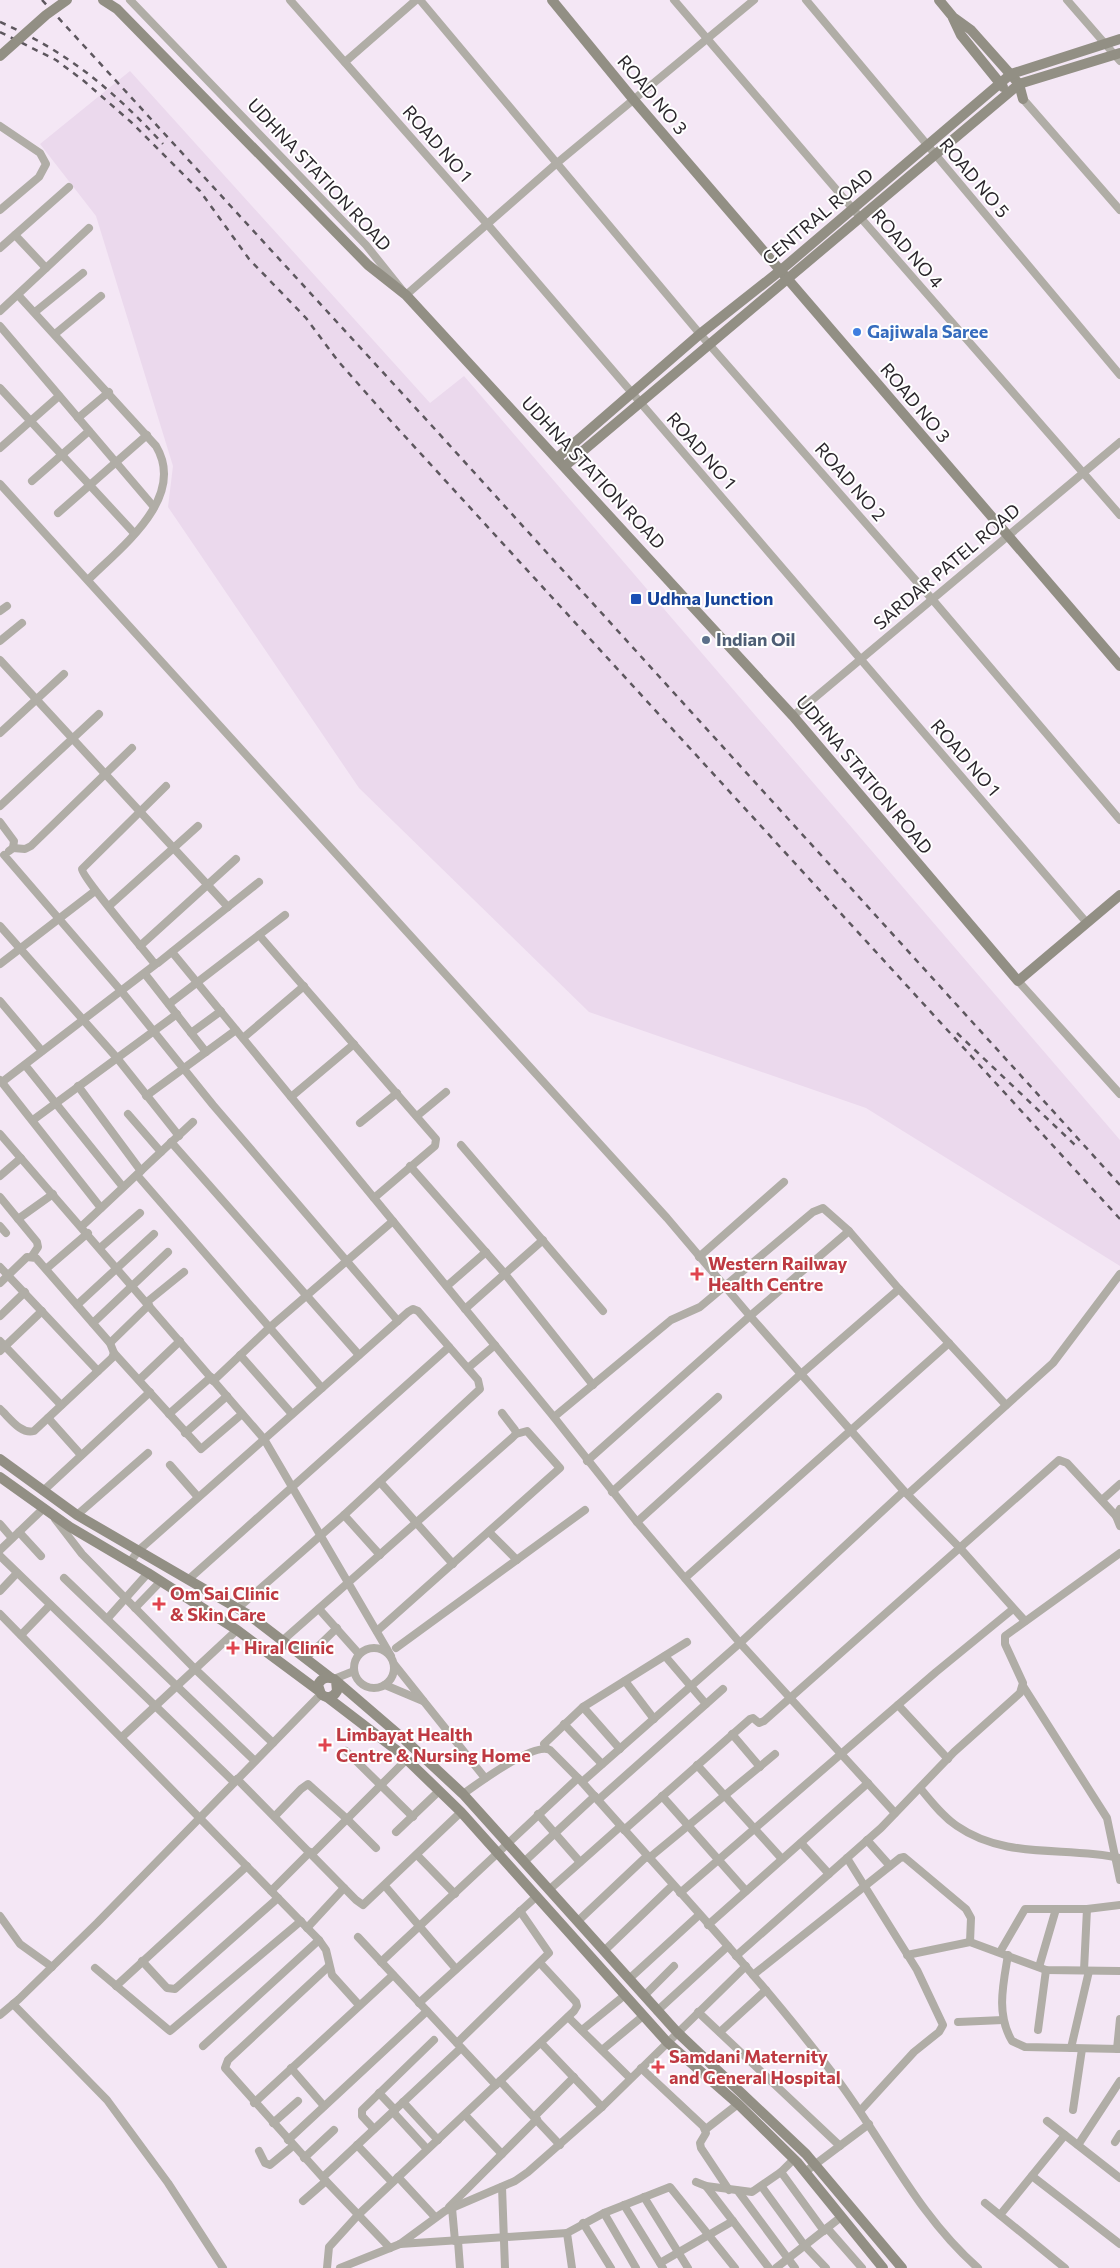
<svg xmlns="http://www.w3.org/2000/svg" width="1120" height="2268" viewBox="0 0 1120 2268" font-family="Commissioner,sans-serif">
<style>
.built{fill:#ebd9ed}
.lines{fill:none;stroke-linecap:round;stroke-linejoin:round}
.street{stroke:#b0ada6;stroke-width:8}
.secondary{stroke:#928f84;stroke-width:10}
.rail{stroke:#5d575e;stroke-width:2.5;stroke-dasharray:6 6;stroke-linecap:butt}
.secondary-bridge{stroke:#928f84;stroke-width:10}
.shop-dot{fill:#3f7fe0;stroke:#fff;stroke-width:2}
.transit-dot{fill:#1a4fb4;stroke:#fff;stroke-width:2}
.service-dot{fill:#5c6f8a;stroke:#fff;stroke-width:2}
.health-dot{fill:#e0444e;stroke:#fff;stroke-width:2}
.labels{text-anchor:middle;stroke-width:4;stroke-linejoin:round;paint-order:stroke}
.street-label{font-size:18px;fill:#2b272c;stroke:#fff}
.shop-label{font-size:18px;font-weight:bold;fill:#366cbe;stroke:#fff;text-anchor:start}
.transit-label{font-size:18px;font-weight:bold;fill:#164399;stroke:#fff;text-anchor:start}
.service-label{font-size:18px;font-weight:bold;fill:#4e5e75;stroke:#fff;text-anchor:start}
.health-label{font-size:18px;font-weight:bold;fill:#be3a42;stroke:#fff;text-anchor:start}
</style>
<rect width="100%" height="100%" fill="#f4e7f5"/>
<path class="built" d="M130,71L430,403L464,376L1120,1140V1266L866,1108L589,1012L359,788L168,507L173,466L96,216L40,144Z"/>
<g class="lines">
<g class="street">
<path d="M130,0L366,245L406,295L557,163L754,0"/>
<path d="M290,0L488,225L1087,923"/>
<path d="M420,0L700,334L932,599L1120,820"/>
<path d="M674,0L853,209L1120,515"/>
<path d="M806,0L1120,375"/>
<path d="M1067,0L1120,61"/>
<path d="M345,62L416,0"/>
<path d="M1023,99L1120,210"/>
<path d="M0,126L40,153L46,164L39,177L0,210"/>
<path d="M15,235L46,268"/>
<path d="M0,248L69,187"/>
<path d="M18,295L156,446C187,498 121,547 88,580"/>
<path d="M0,311L89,228"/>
<path d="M35,312L83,273"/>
<path d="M0,326L154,507"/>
<path d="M55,334L101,296"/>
<path d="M0,388L134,533"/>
<path d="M78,418L109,392"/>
<path d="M0,448L59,396"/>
<path d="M32,481L89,431"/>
<path d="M0,484L667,1218L750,1316L904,1491L959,1547L1025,1621"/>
<path d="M58,513L147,435"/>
<path d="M0,611L7,606"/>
<path d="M0,641L22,623"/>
<path d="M0,660L228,907"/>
<path d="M793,716L1120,442"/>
<path d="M0,733L64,674"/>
<path d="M166,786L82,869C82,877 144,950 154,963H158L259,882"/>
<path d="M0,806L99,714"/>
<path d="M0,822L14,841L13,848L9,851"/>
<path d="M13,848L25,849L31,846L132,748"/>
<path d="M4,855L122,992L213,1105L398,1321"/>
<path d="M109,906L198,826"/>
<path d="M0,926L117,1058L179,1136"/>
<path d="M259,935L436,1139L435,1146L374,1198"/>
<path d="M140,946L236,859"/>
<path d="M172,952L553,1416L637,1522L740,1643L895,1813"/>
<path d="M0,964L95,891"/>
<path d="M145,974L206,1052"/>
<path d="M1018,981L1120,1094"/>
<path d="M0,1001L42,1051"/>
<path d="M169,1004L285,915"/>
<path d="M191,1033L221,1011"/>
<path d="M243,1038L304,986"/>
<path d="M25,1065L123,1187"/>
<path d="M0,1080L101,1208"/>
<path d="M2,1082L156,964"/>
<path d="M78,1086L141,1171"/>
<path d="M146,1096L236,1030"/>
<path d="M291,1097L354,1044"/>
<path d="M128,1114L161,1152"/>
<path d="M417,1116L446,1092"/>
<path d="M33,1120L177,1014"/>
<path d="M360,1123L397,1093"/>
<path d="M0,1134L264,1439L391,1656"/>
<path d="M171,1142L359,1355"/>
<path d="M461,1145L603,1311"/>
<path d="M410,1166L505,1274L593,1385"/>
<path d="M137,1175L322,1388"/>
<path d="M0,1176L21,1158"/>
<path d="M0,1197L37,1242L38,1247L32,1256"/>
<path d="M18,1219L53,1194"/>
<path d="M0,1226L6,1233"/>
<path d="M82,1226L193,1122"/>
<path d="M100,1248L140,1213"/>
<path d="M699,1257L784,1182"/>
<path d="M0,1267L98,1371"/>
<path d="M46,1269L88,1233"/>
<path d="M0,1283L27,1257L36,1258L110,1343L114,1353L112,1358L34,1431C21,1435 9,1417 0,1409"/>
<path d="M447,1286L486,1252"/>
<path d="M147,1302L184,1272"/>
<path d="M77,1305L154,1234"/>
<path d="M465,1309L543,1240"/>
<path d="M0,1316L25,1292"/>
<path d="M93,1323L168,1252"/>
<path d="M0,1341L61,1405"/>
<path d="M110,1343L149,1305"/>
<path d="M0,1351L42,1311"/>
<path d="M114,1353L201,1449L242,1414"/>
<path d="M240,1355L292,1414"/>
<path d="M468,1368L495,1345"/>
<path d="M139,1380L180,1341"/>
<path d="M213,1381L269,1328L393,1221"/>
<path d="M169,1414L211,1377"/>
<path d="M554,1417L671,1320L700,1307L813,1212L823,1208L849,1231L899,1289L1006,1405"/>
<path d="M48,1418L81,1455"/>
<path d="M185,1433L227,1396"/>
<path d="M587,1461L750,1316L849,1231"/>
<path d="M170,1465L198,1497"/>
<path d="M380,1482L453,1564"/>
<path d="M43,1491L150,1392"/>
<path d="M612,1492L718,1397"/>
<path d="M908,1494L1053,1363L1120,1274"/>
<path d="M1102,1500L1120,1484"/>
<path d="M1120,1509L1116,1516L1120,1526"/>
<path d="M77,1515L148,1453"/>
<path d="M344,1515L380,1555"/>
<path d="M55,1519L82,1554L195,1669L273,1743"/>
<path d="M637,1522L801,1374L899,1289"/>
<path d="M0,1524L12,1538"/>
<path d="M19,1532L41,1556"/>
<path d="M489,1532L517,1560"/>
<path d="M0,1550L44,1508"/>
<path d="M0,1556L234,1782"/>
<path d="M130,1562L139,1550L408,1312L413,1309L418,1311L478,1380L480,1389L344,1515L238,1608"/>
<path d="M64,1578L255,1761"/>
<path d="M685,1578L949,1343"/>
<path d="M189,1579L449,1347"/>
<path d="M0,1591L17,1573"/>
<path d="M135,1608L161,1581"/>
<path d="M319,1609L359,1654"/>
<path d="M0,1614L319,1940L326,1950L332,1975L359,2005"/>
<path d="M107,1619L148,1573"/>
<path d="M377,1631L560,1468L527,1431L516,1434"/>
<path d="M21,1635L50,1605"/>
<path d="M282,1641L512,1438L516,1434L515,1430L502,1413"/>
<circle cx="374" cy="1668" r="20"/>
<path d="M396,1648L585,1510"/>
<path d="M665,1656L706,1704"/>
<path d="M306,1658L337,1628"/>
<path d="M394,1664L485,1778"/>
<path d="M334,1679L354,1671"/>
<path d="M625,1681L654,1719"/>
<path d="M385,1685L423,1701"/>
<path d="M1023,1686L1107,1818L1120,1880"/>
<path d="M898,1705L948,1759"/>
<path d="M583,1707L620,1749"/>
<path d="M564,1724L602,1764"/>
<path d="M732,1734L760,1767"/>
<path d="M122,1737L237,1630"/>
<path d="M546,1748L544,1744L583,1707L687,1642"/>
<path d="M346,1751L413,1817"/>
<path d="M697,1765L782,1859"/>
<path d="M237,1779L356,1900L363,1905L461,1812"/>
<path d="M582,1782L740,1643L904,1491"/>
<path d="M920,1788C931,1801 942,1816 957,1826C1006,1860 1065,1846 1120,1858"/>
<path d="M463,1794C477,1784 534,1742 550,1750L582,1782C667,1879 756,1972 834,2075C883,2139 916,2214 978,2268"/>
<path d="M662,1796L746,1891"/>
<path d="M598,1800L723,1689"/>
<path d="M538,1814L580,1862"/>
<path d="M275,1816L301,1789L308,1784L347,1819L376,1848"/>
<path d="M624,1830L750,1719L753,1718L759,1723L764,1721L1059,1460L1067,1463L1116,1516"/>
<path d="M396,1832L439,1791"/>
<path d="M867,1840L890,1866"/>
<path d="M801,1843L829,1874"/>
<path d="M312,1854L407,1759"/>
<path d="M417,1855L455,1894"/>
<path d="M649,1858L775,1754"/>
<path d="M847,1858L917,1970L943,2025L939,2032L914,2052L861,2110"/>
<path d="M525,1861L595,1796"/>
<path d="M385,1886L456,1969"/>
<path d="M550,1889L621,1826"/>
<path d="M271,1891L310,1852"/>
<path d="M680,1893L936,1672L1013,1609"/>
<path d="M0,1916L20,1944L52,1967"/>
<path d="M578,1921L647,1856"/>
<path d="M708,1925L868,1783"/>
<path d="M307,1928L344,1888"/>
<path d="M358,1937L496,2085"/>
<path d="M604,1951L673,1885"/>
<path d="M1000,1952L1025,1909H1087L1120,1905"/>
<path d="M907,1955L970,1942L1046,1970L1120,1971"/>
<path d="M1008,1955C1003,1985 996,2014 1012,2041L1025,2047L1120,2049"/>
<path d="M736,1956L881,1828L954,1752L1020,1693L1023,1683L1005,1644V1636L1120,1553"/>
<path d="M142,1961L167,1988L175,1989L278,1898"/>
<path d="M381,1962L578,1778"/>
<path d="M328,1967L228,2060L225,2068L326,2181L390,2248"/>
<path d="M1039,1967L1056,1909"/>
<path d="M95,1968L170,2031L301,1921"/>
<path d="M1084,1970L1087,1909"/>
<path d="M753,1975L900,1858L904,1857L966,1909L971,1918L970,1942"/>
<path d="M629,1979L699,1915"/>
<path d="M116,1986L247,1866"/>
<path d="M644,1996L674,1966"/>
<path d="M419,2003L537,1896"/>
<path d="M13,2004L107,2100L168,2183L223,2268"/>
<path d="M657,2011L728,1946"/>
<path d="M698,2012L840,2146"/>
<path d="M0,2015L19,1999L97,1923L321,1694"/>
<path d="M568,2017L630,2078"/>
<path d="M958,2022L1003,2020"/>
<path d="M582,2030L625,1995"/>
<path d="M1038,2030L1046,1970"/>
<path d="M720,2032L766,1990"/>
<path d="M457,2043L549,1953L520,1911"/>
<path d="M541,2043L602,2107"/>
<path d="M203,2046L319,1940"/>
<path d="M1071,2048L1089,1971"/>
<path d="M1117,2049L1120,2019"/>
<path d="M602,2050L643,2016"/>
<path d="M291,2068L324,2106"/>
<path d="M641,2068L703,2126L706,2133L700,2143L701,2148L729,2190"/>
<path d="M500,2081L560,2145"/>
<path d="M379,2093L395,2110"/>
<path d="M403,2102L438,2140"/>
<path d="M254,2103L393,1975"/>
<path d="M1073,2110L1082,2049"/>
<path d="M393,2112L427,2149"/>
<path d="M465,2115L502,2154"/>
<path d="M535,2116L574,2077"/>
<path d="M1047,2121L1120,2178"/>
<path d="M273,2123L298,2101"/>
<path d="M374,2129L362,2116V2110L434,2040"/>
<path d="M706,2129L738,2104"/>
<path d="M288,2140L427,2011"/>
<path d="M1115,2142L1120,2134"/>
<path d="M357,2145L392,2182"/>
<path d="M1078,2145L1120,2081"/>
<path d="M259,2151L265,2163L270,2165L293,2146"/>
<path d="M304,2158L334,2130"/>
<path d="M781,2172L824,2231"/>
<path d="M805,2172L869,2124"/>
<path d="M1032,2176L1120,2244"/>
<path d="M323,2177L461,2048"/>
<path d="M398,2177L435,2217"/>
<path d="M696,2182L706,2186L752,2192L781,2172L794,2159"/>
<path d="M706,2186L769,2268"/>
<path d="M502,2187L505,2268"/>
<path d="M762,2187L805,2246L826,2268"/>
<path d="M738,2191L795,2268"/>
<path d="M644,2197L688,2268"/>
<path d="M303,2201L326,2181"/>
<path d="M985,2203L1065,2268"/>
<path d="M624,2205L663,2268"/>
<path d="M449,2207L537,2119"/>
<path d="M452,2208L455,2241"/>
<path d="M604,2213L636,2268"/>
<path d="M1000,2215L1065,2135"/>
<path d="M583,2223L611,2268"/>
<path d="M827,2228L862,2268"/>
<path d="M458,2241L460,2268"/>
<path d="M400,2244L567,2233"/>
<path d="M660,2263L733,2221"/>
<path d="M327,2268L329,2247L358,2215L574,2011L577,2006L576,2002L540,1963"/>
<path d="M340,2268L400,2244L445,2211L515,2181L528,2172L602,2107L746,1966"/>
<path d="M572,2268L567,2233L604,2213L670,2187L735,2268"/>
<path d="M776,2268L841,2217"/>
</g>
<g class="secondary">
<path d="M103,0L117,9L368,265L406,295L793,716L1018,981L1120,895"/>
<path d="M552,0L633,99L1120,666"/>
<path d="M939,0L953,17L971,30L1019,84L1023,99"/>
<path d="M953,18L961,35L1003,87"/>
<path d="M557,458L700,334L781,270L1011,74L1120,39"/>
<path d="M565,466L1019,84L1120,53"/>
<path d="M0,1459L77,1515L249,1615L331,1678"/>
<path d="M0,1477L70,1527L148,1573L237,1630L319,1691"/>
<path d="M336,1681L337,1691C333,1698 327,1699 321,1694L318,1685C321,1678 327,1676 334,1679L405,1740L463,1794L677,2032L806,2154L902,2268"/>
<path d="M327,1697L399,1752L461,1812L667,2042L738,2104L797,2162L883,2268"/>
</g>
<g class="rail">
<path d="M42,0L433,427L1120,1185"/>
<path d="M0,22C68,52 113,90 163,144"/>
<path d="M0,32L56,60L84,81L131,122L200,191L249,259L306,318L338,361L390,420L1120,1219"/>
<path d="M957,1033L1075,1145"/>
</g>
<path class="secondary-bridge" d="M0,56L46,15L67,0"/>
</g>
<circle class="shop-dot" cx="857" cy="332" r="5"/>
<rect class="transit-dot" x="630" y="593" width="12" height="12" rx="2.5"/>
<circle class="service-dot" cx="706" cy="640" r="5"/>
<g class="health-dot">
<path d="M694.5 1266.5h5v5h5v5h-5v5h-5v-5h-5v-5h5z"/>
<path d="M156.5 1596.5h5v5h5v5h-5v5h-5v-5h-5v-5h5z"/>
<path d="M230.5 1640.5h5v5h5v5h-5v5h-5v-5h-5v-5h5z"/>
<path d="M322.5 1737.5h5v5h5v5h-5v5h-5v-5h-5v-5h5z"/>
<path d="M655.5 2059.5h5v5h5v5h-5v5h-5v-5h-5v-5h5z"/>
</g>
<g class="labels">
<g class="street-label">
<text transform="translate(652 95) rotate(50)" y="6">ROAD NO 3</text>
<text transform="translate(437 144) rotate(49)" y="6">ROAD NO 1</text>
<text transform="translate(319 175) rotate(47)" y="6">UDHNA STATION ROAD</text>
<text transform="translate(974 178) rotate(50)" y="6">ROAD NO 5</text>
<text transform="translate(818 217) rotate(-40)" y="6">CENTRAL ROAD</text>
<text transform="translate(907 249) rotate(49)" y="6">ROAD NO 4</text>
<text transform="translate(915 403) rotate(50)" y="6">ROAD NO 3</text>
<text transform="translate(701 451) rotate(49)" y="6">ROAD NO 1</text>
<text transform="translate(593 473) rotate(47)" y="6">UDHNA STATION ROAD</text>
<text transform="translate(850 482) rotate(49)" y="6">ROAD NO 2</text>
<text transform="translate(947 567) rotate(-40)" y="6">SARDAR PATEL ROAD</text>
<text transform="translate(965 758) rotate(49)" y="6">ROAD NO 1</text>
<text transform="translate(864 775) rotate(50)" y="6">UDHNA STATION ROAD</text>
</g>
<g class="shop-label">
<text x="867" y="338">Gajiwala Saree</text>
</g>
<g class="transit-label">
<text x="647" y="605">Udhna Junction</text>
</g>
<g class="service-label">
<text x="716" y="646">Indian Oil</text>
</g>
<g class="health-label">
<text x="708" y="1270">Western Railway<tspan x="708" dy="21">Health Centre</tspan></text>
<text x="170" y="1600">Om Sai Clinic<tspan x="170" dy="21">&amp; Skin Care</tspan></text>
<text x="244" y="1654">Hiral Clinic</text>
<text x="336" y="1741">Limbayat Health<tspan x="336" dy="21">Centre &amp; Nursing Home</tspan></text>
<text x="669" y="2063">Samdani Maternity<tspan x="669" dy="21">and General Hospital</tspan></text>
</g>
</g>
</svg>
